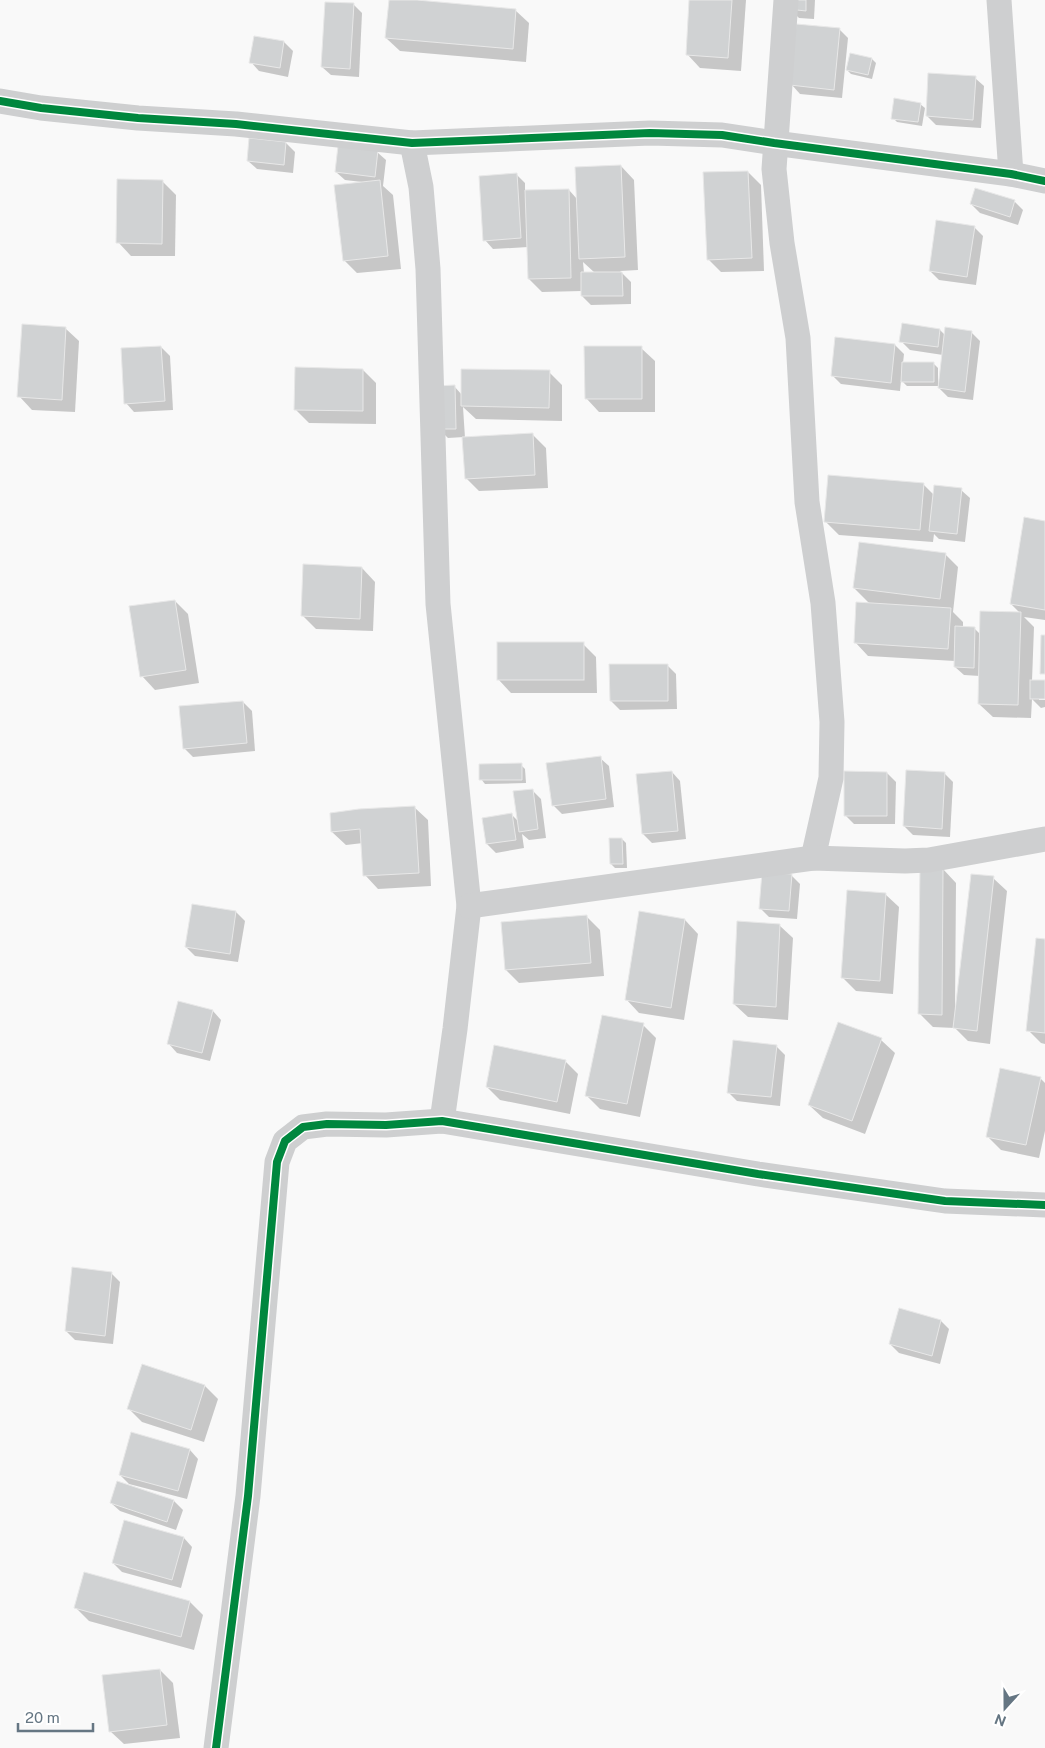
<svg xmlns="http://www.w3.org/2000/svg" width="1045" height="1748" viewBox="0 0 1045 1748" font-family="'Public Sans',sans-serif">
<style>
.shadow{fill:#0003;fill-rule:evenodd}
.building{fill:#d0d2d3;stroke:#e8e8e8}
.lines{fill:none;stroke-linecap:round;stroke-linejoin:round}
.minor{stroke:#cecfd0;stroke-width:25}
.cycleway-casing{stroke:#fff;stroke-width:11}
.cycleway{stroke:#00873e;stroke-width:8}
</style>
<rect width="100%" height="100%" fill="#f9f9f9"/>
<g class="shadow">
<path d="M390,0L515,10L529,23L526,62L400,51L386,38Z"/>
<path d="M690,0H746L741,71L700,68L687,54Z"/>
<path d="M790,0H815L814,19L799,18L790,9Z"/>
<path d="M354,5L362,13L359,77L331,75L322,67Z"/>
<path d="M839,29L848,38L842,98L800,94L792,85Z"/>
<path d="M255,37L284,42L293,51L288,77L259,71L251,62Z"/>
<path d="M851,54L872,59L876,63L872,79L851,74L847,70Z"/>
<path d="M975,78L984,86L981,128L936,125L927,116Z"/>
<path d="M920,104L925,108L922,126L897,122L893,118Z"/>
<path d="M286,143L295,152L293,173L257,169L248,161Z"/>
<path d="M377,152L386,160L383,186L393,195L401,269L357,273L344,260L362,182L345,180L336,172Z"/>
<path d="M621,166L634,180L638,270L620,271L631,282V304L591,305L582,296V291L542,292L529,279L528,247L493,249L485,240L516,174L525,183V191L569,190L577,199ZM583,262L595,273H584Z"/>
<path d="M748,172L761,185L764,271L721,272L708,259Z"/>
<path d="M162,181L176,195L175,256H131L118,242Z"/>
<path d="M1014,201L1023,210L1018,225L980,213L971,204Z"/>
<path d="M974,227L983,236L976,285L939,280L930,271Z"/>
<path d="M65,328L79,341L75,412L32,410L19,396Z"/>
<path d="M940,330L945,335L971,332L980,341L973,400L948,397L939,388L943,355L910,350L901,341Z"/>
<path d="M895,345L904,354L903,363L934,364L938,368V386H907L901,380L900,391L841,384L832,375Z"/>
<path d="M161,347L170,356L173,410L134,412L126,403Z"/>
<path d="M641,348L655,361V412H599L586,398Z"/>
<path d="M363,370L376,383V424L309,423L295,409Z"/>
<path d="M549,372L562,385V421L476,419L463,407L465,438L532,434L546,448L548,488L479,491L466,478L464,437L448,438L439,429L454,386L462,395Z"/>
<path d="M923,484L934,495L961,490L970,498L965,542L939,539L934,534L933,542L839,535L826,522Z"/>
<path d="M1045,522V620L1024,617L1034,627L1032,681H1045V698H1039V700H1045V707L1041,708L1032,699L1031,718L993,717L979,704L980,676L964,675L955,667V661L868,656L855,642L870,604L854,588L945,554L958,567L953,612L963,622V628L975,629L981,635L982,612L1021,614L1011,604Z"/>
<path d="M362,568L375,582L373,631L316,629L302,615Z"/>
<path d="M175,601L188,614L199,683L155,690L142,676Z"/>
<path d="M583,644L596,657L597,693H511L498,679Z"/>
<path d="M667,665L676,674L677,709L620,710L611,701Z"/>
<path d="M243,702L252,711L255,751L193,757L184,748Z"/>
<path d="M600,758L609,766L614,807L562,814L553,805Z"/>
<path d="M521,765L525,769L526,783L485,784L481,779Z"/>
<path d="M672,772L680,781L686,839L652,843L643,834Z"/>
<path d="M887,773L896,782L895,824H854L845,815Z"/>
<path d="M944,773L953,782L950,837L913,835L904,826Z"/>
<path d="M532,790L541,799L546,838L529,840L522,834L524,848L496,853L487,844L512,815L518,821Z"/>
<path d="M414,807L428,820L431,886L378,889L365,875L363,843L346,845L332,832Z"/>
<path d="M622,839L626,843L627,868H615L611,864Z"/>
<path d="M943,869L956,883L955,1012H957L993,878L1007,891L990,1044L968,1041L955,1028L933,1027L920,1014Z"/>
<path d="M791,875L800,884L797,919L769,917L760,908Z"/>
<path d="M885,894L899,907L893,994L856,991L843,978Z"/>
<path d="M236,912L245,921L238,962L195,956L186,947Z"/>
<path d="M587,917L600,930L604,976L519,983L506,970Z"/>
<path d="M685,920L698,934L684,1020L639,1013L626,999Z"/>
<path d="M779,925L793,938L788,1020L748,1017L734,1004Z"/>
<path d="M1045,940V1044L1041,1043L1028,1030Z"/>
<path d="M213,1011L221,1020L210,1061L177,1053L169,1044Z"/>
<path d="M643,1025L656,1038L640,1117L600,1109L587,1096Z"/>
<path d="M881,1040L895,1053L865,1134L823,1118L809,1105Z"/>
<path d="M776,1046L785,1055L780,1106L737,1101L728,1092Z"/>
<path d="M565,1061L578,1074L570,1114L500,1100L487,1087Z"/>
<path d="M1040,1078L1045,1083V1131L1039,1158L1001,1150L987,1136Z"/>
<path d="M111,1273L120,1282L113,1344L75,1340L66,1331Z"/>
<path d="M941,1321L949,1329L940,1364L899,1353L890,1344Z"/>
<path d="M205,1386L218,1399L204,1442L142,1422L129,1409Z"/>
<path d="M190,1450L198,1459L187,1499L129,1484L120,1475Z"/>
<path d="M118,1483L174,1501L183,1510L176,1530L120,1511L111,1503Z"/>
<path d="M184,1538L192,1547L181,1588L122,1572L113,1563Z"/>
<path d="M85,1573L190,1602L203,1615L194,1650L89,1621L76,1608Z"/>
<path d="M160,1670L173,1683L180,1738L124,1744L110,1731Z"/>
</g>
<g class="building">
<path d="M389,0H417L516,9L513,49L385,38Z"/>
<path d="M689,0H732L728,58L686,55Z"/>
<path d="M789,0H806V11L788,9Z"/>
<path d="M325,2L354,3L350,69L321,67Z"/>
<path d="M796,24L840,28L834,90L790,85Z"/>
<path d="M254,36L284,41L280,68L249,63Z"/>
<path d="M850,53L872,58L868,75L846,70Z"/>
<path d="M928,73L976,76L973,120L926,116Z"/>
<path d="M894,98L921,103L918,122L891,119Z"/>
<path d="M249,138L286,142L284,165L247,161Z"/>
<path d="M338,146L378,150L375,177L335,172Z"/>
<path d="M621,165L625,257L579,259L575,167Z"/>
<path d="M748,171L752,258L707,260L703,172Z"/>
<path d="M517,173L521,238L483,241L479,176Z"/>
<path d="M117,179L163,180L162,244L116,243Z"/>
<path d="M380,180L388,256L343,261L334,185Z"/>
<path d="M975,188L1015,200L1010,217L970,204Z"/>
<path d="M569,189L571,278L528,279L525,190Z"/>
<path d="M936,220L975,226L967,277L929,271Z"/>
<path d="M581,272H622L623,296H581Z"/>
<path d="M902,323L940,329L938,347L899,342Z"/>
<path d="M22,324L66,327L62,400L17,397Z"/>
<path d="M945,327L972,331L965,392L938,388Z"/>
<path d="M835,337L895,344L891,383L831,376Z"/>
<path d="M161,346L165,401L124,404L121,348Z"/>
<path d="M584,346H642V399H585Z"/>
<path d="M902,362H934V382H901Z"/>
<path d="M295,367L363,369V411L294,410Z"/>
<path d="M461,369L550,370L549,408L461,406Z"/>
<path d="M455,385L456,429H438L436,386Z"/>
<path d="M533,433L535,475L465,479L462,437Z"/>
<path d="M828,475L924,483L920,530L824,522Z"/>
<path d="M934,485L962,488L957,534L929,531Z"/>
<path d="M1024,517L1045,521V610L1010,604Z"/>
<path d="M859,542L946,553L940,599L853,588Z"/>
<path d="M303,564L362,567L360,619L301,616Z"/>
<path d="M175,600L186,670L140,677L129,606Z"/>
<path d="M856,602L951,608L948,649L854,643Z"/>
<path d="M980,611L1021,612L1018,705L978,704Z"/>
<path d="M955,626L975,627L974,668L954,667Z"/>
<path d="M1041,635H1045V674H1040Z"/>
<rect x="497" y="642" width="87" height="38"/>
<path d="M609,664H668V701H610Z"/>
<rect x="1030" y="680" width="15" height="19"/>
<path d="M243,701L247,743L183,749L179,706Z"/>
<path d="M601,756L606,799L552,806L546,763Z"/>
<path d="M522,763V780H479V764Z"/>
<path d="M906,770L945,772L942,829L903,826Z"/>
<path d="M672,771L678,831L642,834L636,774Z"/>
<path d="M844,771L887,772V816H844Z"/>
<path d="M533,789L538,829L519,832L513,791Z"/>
<path d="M415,806L419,873L363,876L360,829L331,832L330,813L359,809Z"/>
<path d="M512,813L516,840L486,844L482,818Z"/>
<path d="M609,838H622L623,864H610Z"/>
<path d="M920,868H943L942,1015L918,1014Z"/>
<path d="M762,872L792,874L789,911L759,909Z"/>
<path d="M971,874L994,876L977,1031L953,1028Z"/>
<path d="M847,890L886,893L880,981L841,978Z"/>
<path d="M192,904L236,911L230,954L185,947Z"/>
<path d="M639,911L685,919L671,1008L625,1000Z"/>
<path d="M587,915L591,963L505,970L501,922Z"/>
<path d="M737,921L780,924L776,1007L733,1004Z"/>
<path d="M1036,938L1045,939V1033L1026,1031Z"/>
<path d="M178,1001L213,1010L202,1053L167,1044Z"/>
<path d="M602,1015L644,1023L627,1104L585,1096Z"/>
<path d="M838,1022L882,1038L852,1121L808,1105Z"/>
<path d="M733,1040L777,1045L771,1097L727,1093Z"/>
<path d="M494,1045L566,1060L557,1102L486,1087Z"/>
<path d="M1000,1068L1041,1077L1026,1145L986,1137Z"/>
<path d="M72,1267L112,1272L105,1336L65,1331Z"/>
<path d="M899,1308L941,1320L932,1356L889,1344Z"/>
<path d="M142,1364L205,1385L191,1430L127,1409Z"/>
<path d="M131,1432L190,1449L178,1491L119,1475Z"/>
<path d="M117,1481L174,1500L167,1522L110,1503Z"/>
<path d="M124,1520L184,1537L172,1580L112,1563Z"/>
<path d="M84,1572L190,1601L181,1637L74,1608Z"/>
<path d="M160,1669L167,1725L109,1732L102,1675Z"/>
</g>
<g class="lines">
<g class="minor">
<path d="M786,0L774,169L782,243L798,338L807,502L823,603L832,722L831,778L813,858"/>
<path d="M999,0L1011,174"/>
<path d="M0,101L41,108L138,118L236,124L412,143L650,133L722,135L774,143L1011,174L1045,181"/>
<path d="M412,143L421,187L428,269L438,604L469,906L455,1029L442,1121"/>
<path d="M469,906L813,858L905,861L929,860L1045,839"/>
<path d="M216,1748L248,1496L277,1162L285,1141L303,1127L327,1124L386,1125L442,1121L758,1174L945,1201L1045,1205"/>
</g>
<g class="cycleway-casing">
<g id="cycleway">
<path d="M0,101L41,108L138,118L236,124L412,143L650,133L722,135L774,143L1011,174L1045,181"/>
<path d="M216,1748L248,1496L277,1162L285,1141L303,1127L327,1124L386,1125L442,1121L758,1174L945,1201L1045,1205"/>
</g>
</g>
<use href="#cycleway" class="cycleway"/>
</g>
<g transform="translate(1005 1708) rotate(201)" stroke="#ffffff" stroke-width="4" paint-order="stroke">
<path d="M0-4L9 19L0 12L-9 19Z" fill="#657683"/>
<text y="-8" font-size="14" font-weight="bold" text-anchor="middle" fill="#657683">N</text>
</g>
<path d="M18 1723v8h75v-8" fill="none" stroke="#657683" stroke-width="2.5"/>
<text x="25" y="1723" font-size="15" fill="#657683" stroke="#ffffff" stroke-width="4" paint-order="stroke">20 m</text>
</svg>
